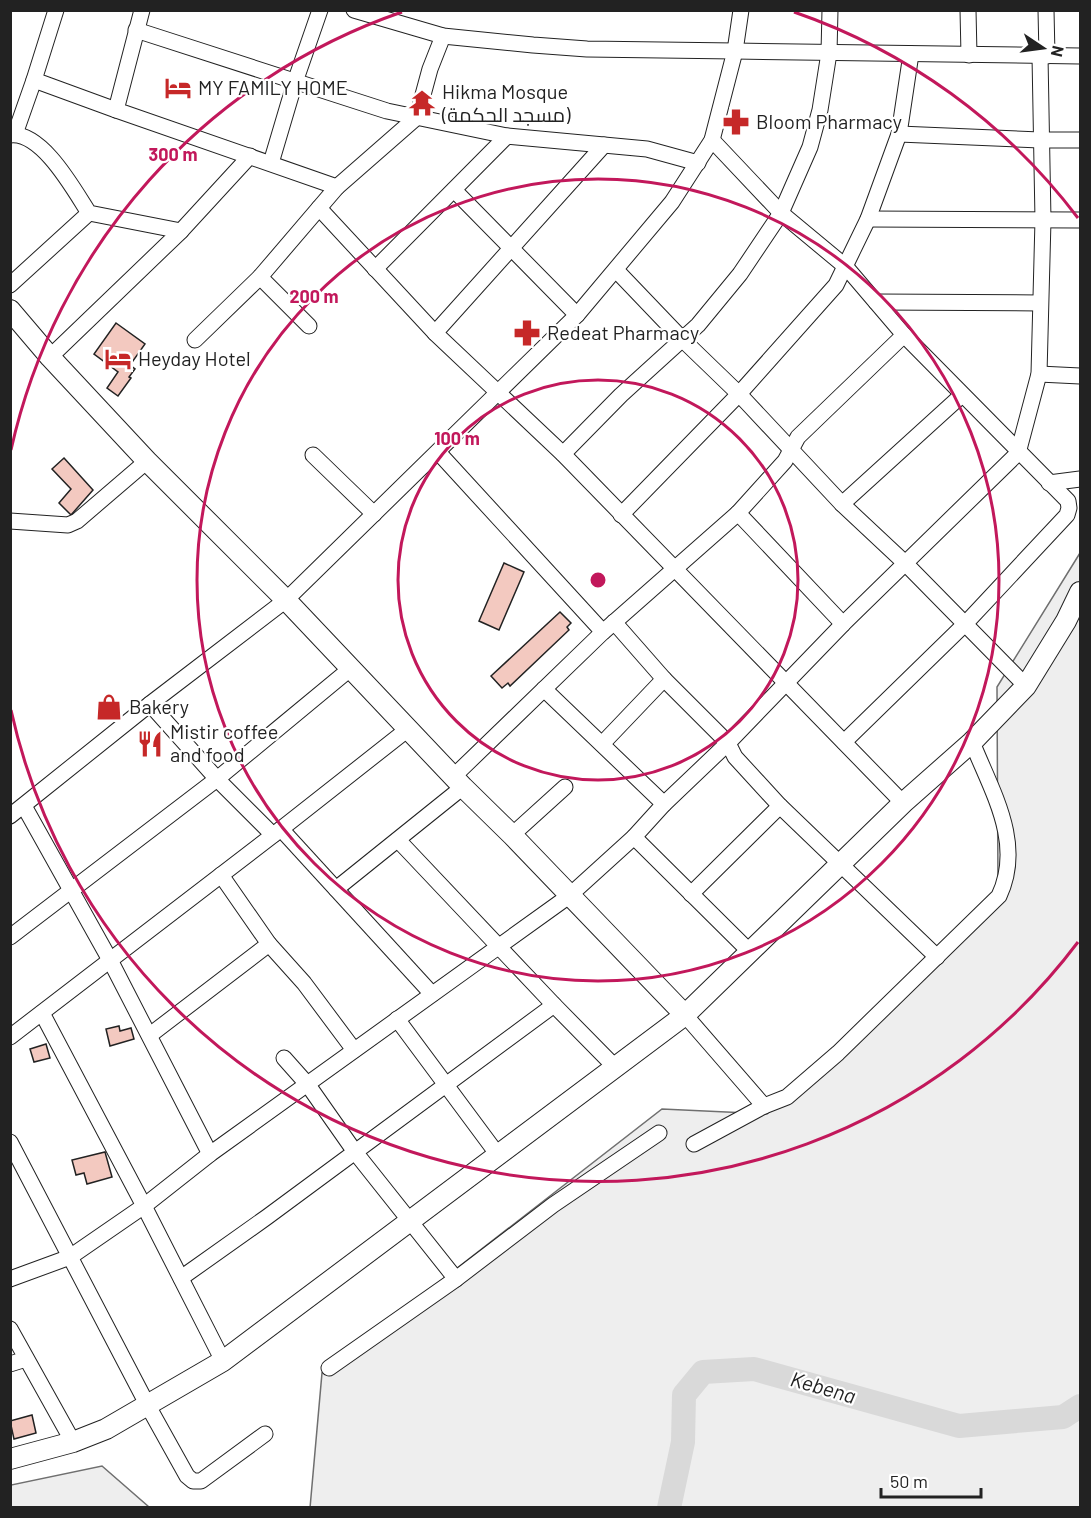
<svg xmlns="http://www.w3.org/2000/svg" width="1091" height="1518" viewBox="0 0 1091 1518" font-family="Barlow,Cairo,sans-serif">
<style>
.green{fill:#eee;stroke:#6f6f6f;stroke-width:1.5}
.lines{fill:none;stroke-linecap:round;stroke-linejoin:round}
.river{stroke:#d9d9d9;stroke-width:24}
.building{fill:#f3c9c0;stroke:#222;stroke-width:1.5}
.minor-casing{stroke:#222;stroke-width:17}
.major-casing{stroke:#222;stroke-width:22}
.minor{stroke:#fff;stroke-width:15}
.major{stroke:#fff;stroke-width:20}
.ring{fill:none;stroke:#c2185b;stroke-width:3}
.labels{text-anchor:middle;stroke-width:4.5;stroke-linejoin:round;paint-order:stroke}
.poi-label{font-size:20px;fill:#222;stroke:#fff;text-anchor:start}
.water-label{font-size:21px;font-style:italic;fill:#222;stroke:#fff}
.centre{fill:#c2185b;stroke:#fff;stroke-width:3}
.ring-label{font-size:18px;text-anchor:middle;font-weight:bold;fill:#c2185b;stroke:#fff;stroke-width:4.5;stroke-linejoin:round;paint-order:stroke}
</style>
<rect width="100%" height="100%" fill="#fff"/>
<g class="green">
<path d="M1080,553V1507L310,1508L322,1373L662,1109L767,1114L998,892L997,687Z"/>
<path d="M102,1466L149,1507H11V1485Z"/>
</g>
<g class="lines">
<path class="river" d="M669,1508L683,1442L684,1395L703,1372L754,1369L959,1426L1063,1417L1080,1406"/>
</g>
<g class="building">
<path d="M116,323L145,344L130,365L135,369L129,377L131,378L118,396L107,388L118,372L94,354Z"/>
<path d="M64,458L93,490L71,515L59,503L71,489L52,469Z"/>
<path d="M504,563L524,572L499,630L479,621Z"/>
<path d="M560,612L571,623L567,627L569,630L510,686L508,683L502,688L491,676Z"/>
<path d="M119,1026L120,1031L131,1028L134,1039L110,1046L106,1029Z"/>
<path d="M46,1044L50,1058L34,1062L30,1049Z"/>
<path d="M105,1152L112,1177L87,1184L84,1173L76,1175L72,1160Z"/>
<path d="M32,1415L36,1433L14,1439L10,1421Z"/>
</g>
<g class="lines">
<g class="minor-casing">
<g id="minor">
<path d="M56,10L34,80L116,110"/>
<path d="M142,10L116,110L337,187L417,117L430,69L443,36"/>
<path d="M354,10L443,36L533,45L587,49L735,51L1080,56"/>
<path d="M968,10L969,55"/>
<path d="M1046,10L1047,56"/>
<path d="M136,30L387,111L507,136L647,149L698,163"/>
<path d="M15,134L34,80"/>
<path d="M899,134L1040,140H1080"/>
<path d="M10,135C42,131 74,190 89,213L181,231"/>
<path d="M712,140L781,213L846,267L904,335L1068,501L1069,508L1067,515L966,623L844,742"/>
<path d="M271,163L295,82L320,10"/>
<path d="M454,190L577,315"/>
<path d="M319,208L435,333L563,454L903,803"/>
<path d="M868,219L1080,220"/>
<path d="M375,269L507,136"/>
<path d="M616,270L682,339L739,394L842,504L905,563L1026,686"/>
<path d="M260,277L309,326"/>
<path d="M10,285L89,213"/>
<path d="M876,302L1040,303"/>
<path d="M435,333L604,145"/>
<path d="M195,340L260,277L337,187"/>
<path d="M50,357L181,231L250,156"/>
<path d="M1039,374L1080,376"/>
<path d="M438,452L603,632"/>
<path d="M563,454L621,395L698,325L740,274L781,213L810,147L820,110L829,53L830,10"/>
<path d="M313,455L374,514"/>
<path d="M1049,483L1080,479"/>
<path d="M842,504L962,395"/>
<path d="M738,513L843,624"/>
<path d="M621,515L739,394L836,285L868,219L899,134L911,54"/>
<path d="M10,521L68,525L77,521L147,461"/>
<path d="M614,622L664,679L728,743L735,757L780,806L937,957"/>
<path d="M544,689L664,804"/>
<path d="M150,704L217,779L273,835"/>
<path d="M602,744L664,679"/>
<path d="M453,777L603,632L738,513L785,461L798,437L904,335"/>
<path d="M24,806L110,960L210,1154"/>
<path d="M10,816L150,704L286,600L577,315L672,202L712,140L735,51L741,10"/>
<path d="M281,829L432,994"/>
<path d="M512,835L565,787"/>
<path d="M634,837L751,953"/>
<path d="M398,840L554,1005L616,1068"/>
<path d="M221,875L269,944"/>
<path d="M336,889L463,787"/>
<path d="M691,894L780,806"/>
<path d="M10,937L217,779L350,669"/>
<path d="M42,1013L144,1206L223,1361"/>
<path d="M685,1015L764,1106"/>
<path d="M397,1019L498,1155"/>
<path d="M150,1035L269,944L304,983L354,1050"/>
<path d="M10,1037L281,829L408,729"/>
<path d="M284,1058L308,1085L355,1152L456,1279"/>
<path d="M10,1142L148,1406L187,1476L193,1481H201L265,1434"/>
<path d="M694,1144L764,1106L787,1097L838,1053L999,896C1024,843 992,792 972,742"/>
<path d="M181,1278L267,1217L554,1005"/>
<path d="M10,1279L70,1257L144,1206L210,1154L569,896L634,837L664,804L728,743L843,624L1018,453L1039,374L1043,220L1040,56"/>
<path d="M10,1329L73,1442"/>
<path d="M10,1364L26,1359"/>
<path d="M329,1368L456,1279L553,1205L659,1133"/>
</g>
</g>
<g class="major-casing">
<g id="major">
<path d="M10,310L50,357L147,461L286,600L463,787L512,835L685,1015"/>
<path d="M10,1459L73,1442L106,1429L223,1361L685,1015L903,803L972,742L1026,686L1066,621L1080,592"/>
</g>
</g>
<use href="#minor" class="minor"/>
<use href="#major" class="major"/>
</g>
<g class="ring">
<circle cx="598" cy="580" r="200"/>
<circle cx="598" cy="580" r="401"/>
<path d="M1078 942A601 601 0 0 1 11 710M11 450A601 601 0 0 1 402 12M794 12A601 601 0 0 1 1078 218"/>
</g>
<defs>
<g id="hotel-bare" transform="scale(2.07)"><path d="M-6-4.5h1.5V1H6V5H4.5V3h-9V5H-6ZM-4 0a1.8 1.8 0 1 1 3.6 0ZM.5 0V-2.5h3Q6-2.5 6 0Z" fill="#c62828" stroke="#fff" stroke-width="2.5" paint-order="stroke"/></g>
<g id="temple-bare" transform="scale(2.07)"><path d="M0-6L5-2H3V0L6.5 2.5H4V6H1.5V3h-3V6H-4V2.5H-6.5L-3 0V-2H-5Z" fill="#c62828" stroke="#fff" stroke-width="2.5" paint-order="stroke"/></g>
<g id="pharmacy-bare" transform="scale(2.07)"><path d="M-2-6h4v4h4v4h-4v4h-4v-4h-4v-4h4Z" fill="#c62828" stroke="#fff" stroke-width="2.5" paint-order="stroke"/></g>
<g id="shop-bare" transform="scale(2.07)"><path d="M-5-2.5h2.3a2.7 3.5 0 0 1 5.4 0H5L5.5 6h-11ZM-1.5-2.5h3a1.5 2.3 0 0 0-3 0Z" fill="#c62828" stroke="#fff" stroke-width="2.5" paint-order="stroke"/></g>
<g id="restaurant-bare" transform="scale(2.07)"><path d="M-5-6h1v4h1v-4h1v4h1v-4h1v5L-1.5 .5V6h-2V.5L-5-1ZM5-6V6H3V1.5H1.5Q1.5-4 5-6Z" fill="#c62828" stroke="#fff" stroke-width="2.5" paint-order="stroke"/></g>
</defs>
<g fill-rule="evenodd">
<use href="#hotel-bare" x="178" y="88"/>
<use href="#temple-bare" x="422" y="103"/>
<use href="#pharmacy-bare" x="736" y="122"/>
<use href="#pharmacy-bare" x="527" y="333"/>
<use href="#hotel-bare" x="118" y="359"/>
<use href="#shop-bare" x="109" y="707"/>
<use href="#restaurant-bare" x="150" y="744"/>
</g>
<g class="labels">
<g class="poi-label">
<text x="198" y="95">MY FAMILY HOME</text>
<text x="442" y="99">Hikma Mosque<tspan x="442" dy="23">(مسجد الحكمة)</tspan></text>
<text x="756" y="129">Bloom Pharmacy</text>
<text x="547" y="340">Redeat Pharmacy</text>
<text x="138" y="366">Heyday Hotel</text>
<text x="129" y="714">Bakery</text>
<text x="170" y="739">Mistir coffee<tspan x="170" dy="23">and food</tspan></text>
</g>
<g class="water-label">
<text transform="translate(823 1388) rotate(16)" y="7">Kebena</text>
</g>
</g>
<circle cx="598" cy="580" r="9" class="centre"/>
<g class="ring-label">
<text x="173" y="161">300 m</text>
<text x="314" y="303">200 m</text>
<text x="457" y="445">100 m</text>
</g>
<rect width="1091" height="1518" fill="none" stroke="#222222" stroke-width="24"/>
<g transform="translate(1043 48) rotate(103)" stroke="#ffffff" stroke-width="4.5" paint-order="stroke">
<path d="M0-4.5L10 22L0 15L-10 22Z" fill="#222222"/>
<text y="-9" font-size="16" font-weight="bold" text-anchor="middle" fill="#222222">N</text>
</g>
<path d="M881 1488v9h100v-9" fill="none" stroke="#222222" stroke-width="3"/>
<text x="890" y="1488" font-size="18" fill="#222222" stroke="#ffffff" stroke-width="4.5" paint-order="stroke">50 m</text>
</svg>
